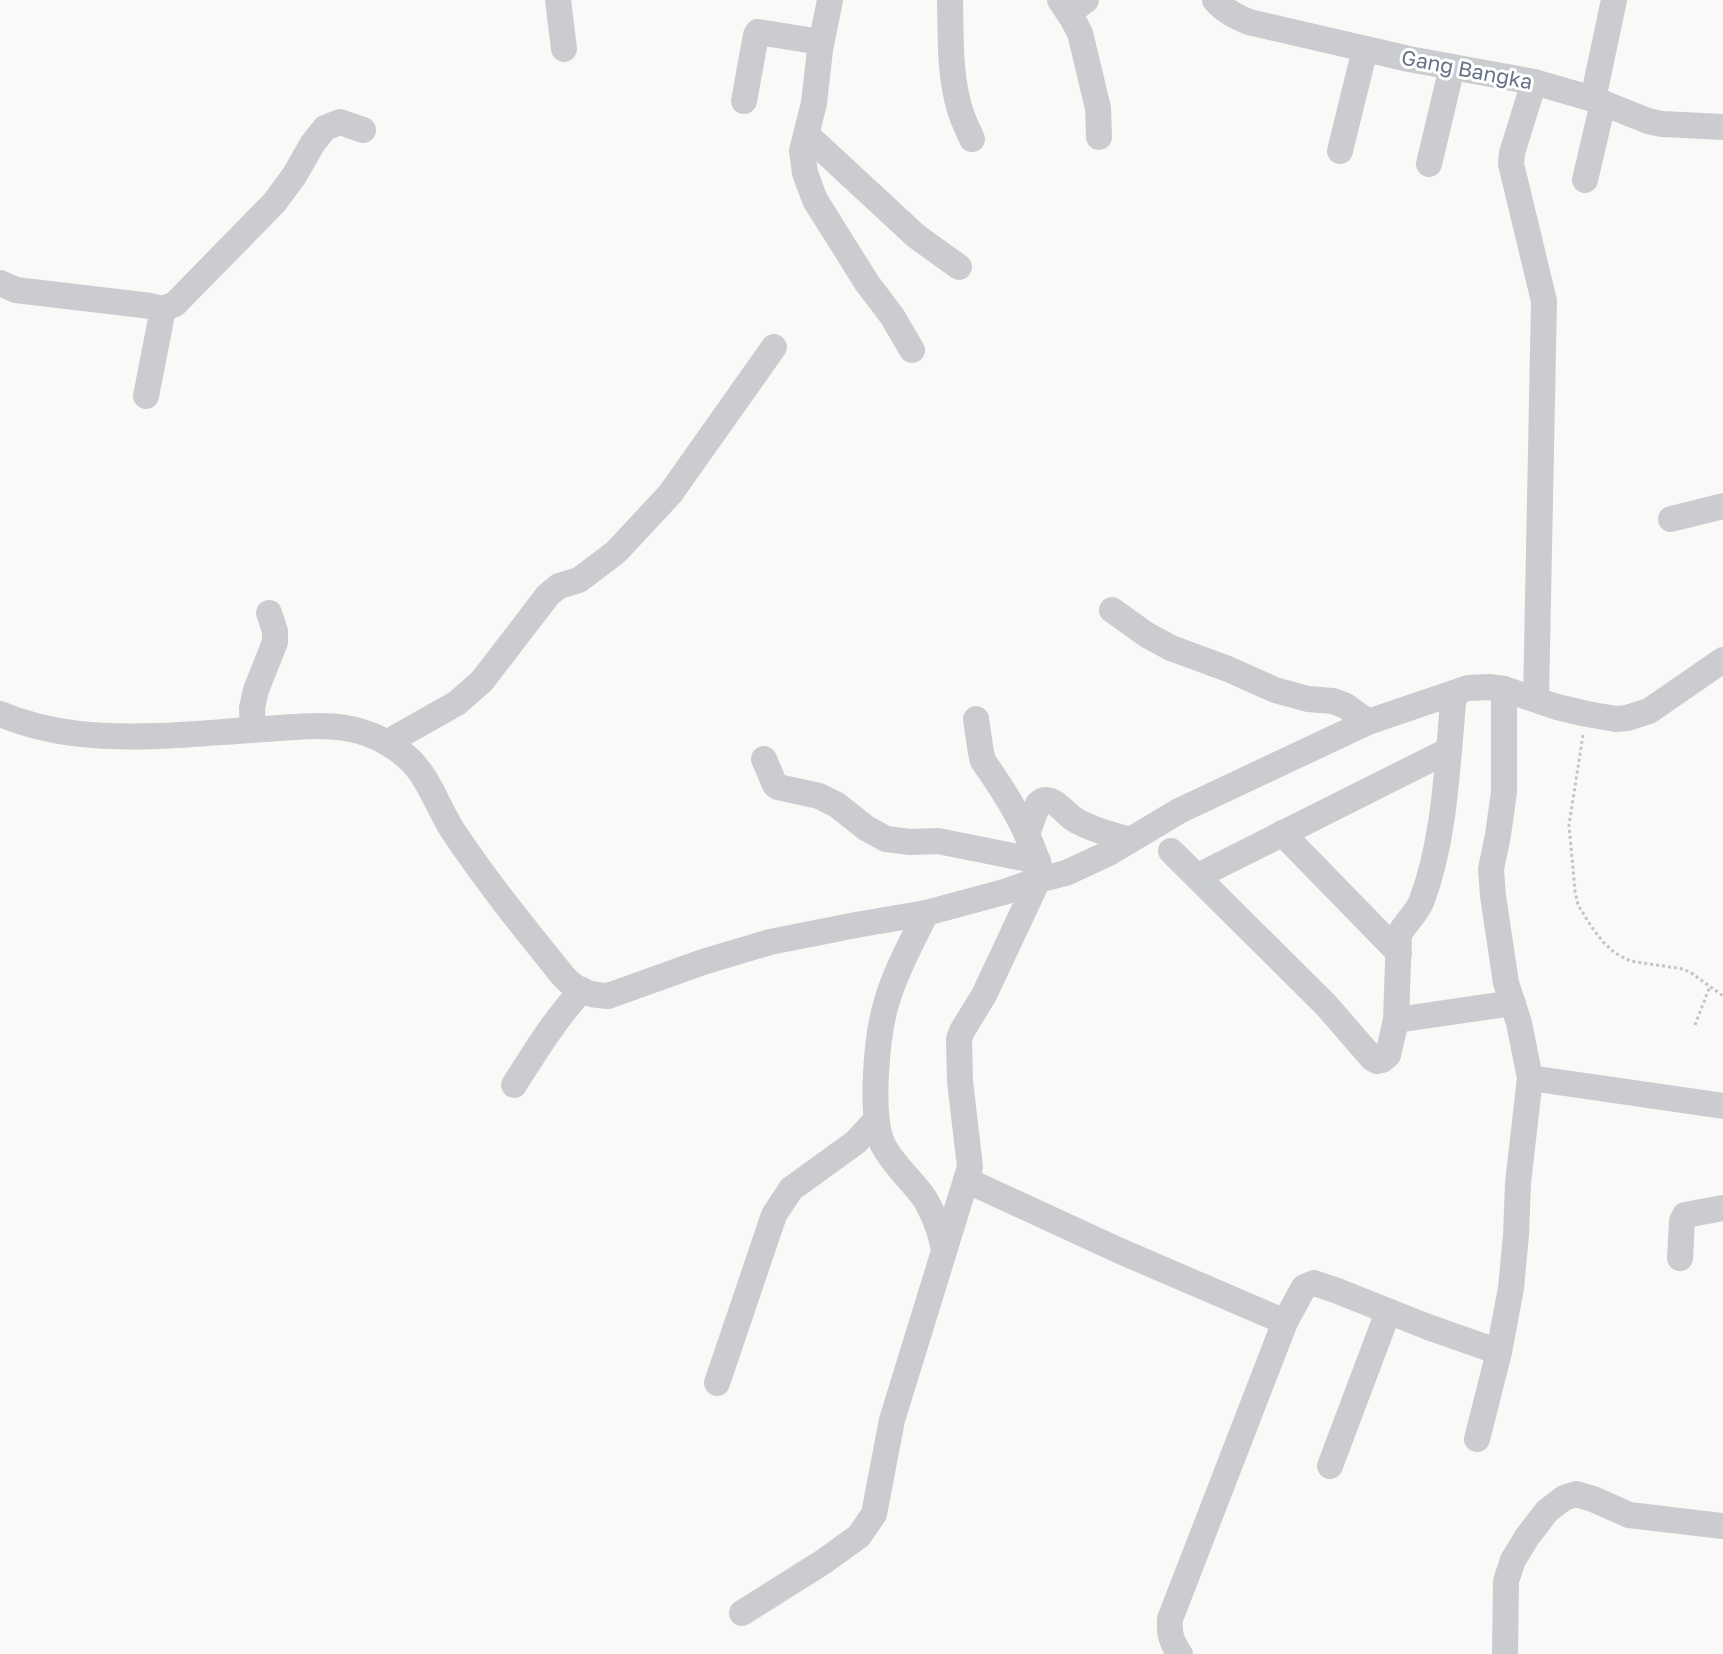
<svg xmlns="http://www.w3.org/2000/svg" width="1723" height="1654" viewBox="0 0 1723 1654" font-family="'Golos Text',sans-serif">
<style>
.lines{fill:none;stroke-linecap:round;stroke-linejoin:round}
.path{stroke:#c3c4c7;stroke-width:3;stroke-dasharray:3 3;stroke-linecap:butt}
.minor{stroke:#caccd0;stroke-width:26}
.labels{text-anchor:middle;stroke-width:6;stroke-linejoin:round;paint-order:stroke}
.street-label{font-size:21px;fill:#687389;stroke:#fff}
</style>
<rect width="100%" height="100%" fill="#f9faf7"/>
<g class="lines">
<g class="path">
<path d="M1583,735L1569,825L1575,891L1578,905L1591,926L1603,942L1615,953L1630,961L1683,969L1690,972L1723,996"/>
<path d="M1695,1025L1710,986"/>
</g>
<g class="minor">
<path d="M558,0L564,49"/>
<path d="M830,0L820,50L814,103L802,151L805,173L815,200L867,283L892,316L912,350"/>
<path d="M950,0C951,37 949,77 961,113C964,122 968,130 972,139"/>
<path d="M1060,0L1072,18L1080,33L1098,108L1099,137"/>
<path d="M1215,0C1224,11 1237,17 1249,22L1409,59L1534,82L1593,99L1648,121L1662,124L1723,127"/>
<path d="M1069,13L1086,0"/>
<path d="M1534,82L1512,153L1511,164L1544,301L1536,699"/>
<path d="M1593,99L1614,0"/>
<path d="M744,101L756,35L758,32L821,42"/>
<path d="M807,135L916,236L959,267"/>
<path d="M1340,151L1365,49"/>
<path d="M1429,164L1452,67"/>
<path d="M1585,180L1603,103"/>
<path d="M0,283L16,290L151,306L163,309L146,396"/>
<path d="M163,309L175,304L274,203L294,176L313,143L325,128L340,122L363,130"/>
<path d="M1671,519L1723,506"/>
<path d="M1112,610L1147,635L1171,648L1228,669L1275,690L1308,699L1333,701L1346,706L1368,722"/>
<path d="M0,714C50,735 103,738 157,736C193,735 229,731 266,729C319,725 364,719 408,758C429,777 438,808 453,831C487,882 525,929 563,976C577,991 588,995 608,996L703,962L770,942L856,925L926,913L1004,892L1038,880L1066,873L1107,854L1179,811L1368,722L1468,688L1489,687L1504,689L1557,707L1587,714L1616,719L1627,718L1649,711L1723,660"/>
<path d="M976,719L981,753L983,761C1007,795 1030,832 1041,873"/>
<path d="M253,730L252,708L256,690L275,642V631L269,613"/>
<path d="M388,742L457,703L482,681L548,595L559,586L579,580L616,552L670,494L774,347"/>
<path d="M764,759L775,785L778,787L819,796L837,805L866,828L886,839L910,842L938,841L1038,861"/>
<path d="M1282,833L1399,953"/>
<path d="M1027,834L1038,804C1042,800 1045,799 1051,801C1061,805 1067,816 1077,821C1093,830 1113,835 1130,840"/>
<path d="M1171,851L1326,1005L1372,1058L1377,1061L1382,1060L1388,1055L1396,1020L1399,935C1405,922 1417,914 1422,900C1446,835 1447,762 1454,694"/>
<path d="M1198,876L1449,750"/>
<path d="M926,913C913,940 895,972 887,1001C877,1032 869,1115 883,1145C894,1166 912,1180 925,1199C935,1217 940,1230 944,1250"/>
<path d="M1396,1020L1513,1003"/>
<path d="M1530,1078L1723,1106"/>
<path d="M514,1085C535,1052 555,1019 582,990"/>
<path d="M966,1180L1120,1251L1285,1322"/>
<path d="M1680,1258L1682,1221L1685,1215L1723,1208"/>
<path d="M717,1383L774,1215L791,1189L856,1142L876,1120"/>
<path d="M1477,1439L1499,1352L1511,1288L1516,1235L1518,1183L1530,1078L1519,1023L1506,983L1493,896L1491,869L1498,835L1504,792V689"/>
<path d="M1330,1466L1388,1312"/>
<path d="M742,1613L823,1562L859,1536L874,1514L892,1420L970,1167L960,1081L959,1039L962,1031L984,995L1038,880"/>
<path d="M1180,1654C1171,1642 1169,1633 1170,1619L1285,1322L1304,1287L1314,1283L1335,1290L1428,1327L1499,1352"/>
<path d="M1505,1654L1506,1581L1513,1560L1527,1537L1547,1511L1564,1498L1576,1494L1593,1499L1629,1515L1723,1526"/>
</g>
</g>
<g class="labels">
<g class="street-label">
<text transform="translate(1467 70) rotate(11)" y="7">Gang Bangka</text>
</g>
</g>
</svg>
